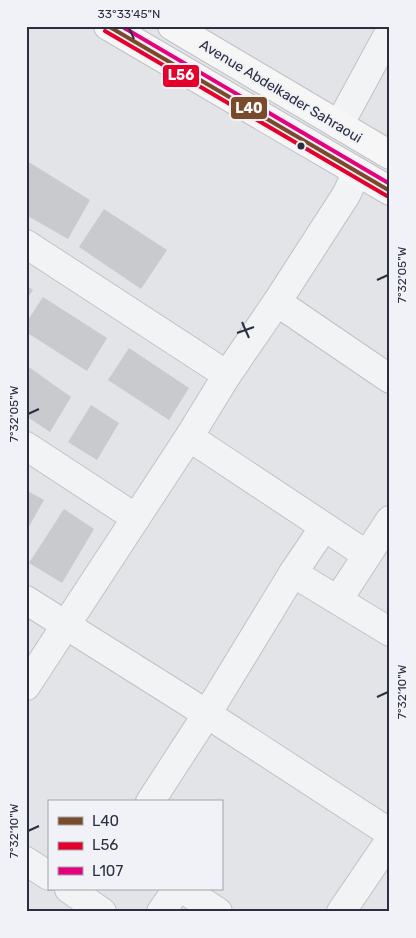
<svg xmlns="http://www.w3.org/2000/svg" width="416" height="938" viewBox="0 0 416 938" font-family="Rubik,sans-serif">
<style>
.building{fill:#c9cace}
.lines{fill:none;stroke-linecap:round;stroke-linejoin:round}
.minor-casing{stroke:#c1c2c5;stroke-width:30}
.major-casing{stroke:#c0c1c5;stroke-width:30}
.minor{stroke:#f2f3f5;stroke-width:28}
.major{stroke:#f6f6f7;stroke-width:28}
.bus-1-casing{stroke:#f1f2f7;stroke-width:8}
.bus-2-casing{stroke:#f1f2f7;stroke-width:8}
.bus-3-casing{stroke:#f1f2f7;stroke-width:8}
.bus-1{stroke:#7a4b2a;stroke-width:4}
.bus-2{stroke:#e4002b;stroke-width:4}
.bus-3{stroke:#e5007d;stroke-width:4}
.ticks{fill:none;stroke:#2a2e41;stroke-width:2}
.bus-dot{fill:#2a2e41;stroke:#f1f2f7;stroke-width:2}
.labels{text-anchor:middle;stroke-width:4;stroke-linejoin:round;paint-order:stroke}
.street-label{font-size:14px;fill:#2a2e41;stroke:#f1f2f7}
.line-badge{stroke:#f1f2f7;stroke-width:2}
.badge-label{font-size:14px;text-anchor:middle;font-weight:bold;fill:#fff}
.neatline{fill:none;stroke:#2a2e41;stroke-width:2}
.ticks-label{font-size:12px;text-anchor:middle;fill:#2a2e41}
</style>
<rect width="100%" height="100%" fill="#e3e4e7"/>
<g class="building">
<path d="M27,161L90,200L68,239L26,215Z"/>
<path d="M104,209L167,250L141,289L79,247Z"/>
<path d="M26,285L33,290L26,300Z"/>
<path d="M43,297L107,338L87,371L26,332V323Z"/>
<path d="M129,348L189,388L169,420L108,380Z"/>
<path d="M26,365L71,397L50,432L26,416Z"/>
<path d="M91,405L119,423L97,460L68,442Z"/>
<path d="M26,490L44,500L26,532Z"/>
<path d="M64,509L94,529L62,583L29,563Z"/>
</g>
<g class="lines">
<g class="minor-casing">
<g id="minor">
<path d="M339,125L390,31"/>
<path d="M26,244L227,375"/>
<path d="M277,302L390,379"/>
<path d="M189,437L367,555"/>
<path d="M26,446L136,518"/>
<path d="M293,573L390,632"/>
<path d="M26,600L207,714L390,833"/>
<path d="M338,600L390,520"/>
<path d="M26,686L189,437L227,375L277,302L346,195L357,172"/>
<path d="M150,802L207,714L293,573L324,527"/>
<path d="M26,861L49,876"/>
<path d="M69,889L102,912"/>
<path d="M183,889L218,912"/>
<path d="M161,912L177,889"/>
<path d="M341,912L390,840"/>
</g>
</g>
<g class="major-casing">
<g id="major">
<path d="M108,26L390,191"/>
<path d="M172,26L390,155"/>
</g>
</g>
<use href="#minor" class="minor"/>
<use href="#major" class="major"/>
<g class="bus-1-casing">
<path id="bus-1" d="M108,26L390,191"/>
</g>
<g class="bus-2-casing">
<path id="bus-2" d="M105,31L387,196"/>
</g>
<g class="bus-3-casing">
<path id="bus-3" d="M121,26L390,184"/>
</g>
<use href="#bus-1" class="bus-1"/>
<use href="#bus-2" class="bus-2"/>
<use href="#bus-3" class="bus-3"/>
</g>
<path class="ticks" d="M129,28L134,39M377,280L388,275M242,322L249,338M237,333L254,327M28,414L39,409M377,697L388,692M28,831L39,826"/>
<circle class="bus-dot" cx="301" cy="146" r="4.5"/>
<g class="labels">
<g class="street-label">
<text transform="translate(281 91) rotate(31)" y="5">Avenue Abdelkader Sahraoui</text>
</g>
</g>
<g class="line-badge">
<rect x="162" y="64" width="38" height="24" rx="5" fill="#e4002b"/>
<rect x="230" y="96" width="38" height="24" rx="5" fill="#7a4b2a"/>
</g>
<g class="badge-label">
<text x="181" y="80">L56</text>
<text x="249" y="113">L40</text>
</g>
<rect width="416" height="938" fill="none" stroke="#f1f2f7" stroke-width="55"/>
<rect x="48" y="800" width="175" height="90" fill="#f1f2f7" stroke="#a1a4ae"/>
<rect x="58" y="817" width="25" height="8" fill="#7a4b2a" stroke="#a1a4ae"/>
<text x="92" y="826" font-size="15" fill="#2a2e41">L40</text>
<rect x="58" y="842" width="25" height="8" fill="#e4002b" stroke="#a1a4ae"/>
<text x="92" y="850" font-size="15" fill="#2a2e41">L56</text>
<rect x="58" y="867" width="25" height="8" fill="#e5007d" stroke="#a1a4ae"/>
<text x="92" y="876" font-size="15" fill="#2a2e41">L107</text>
<rect x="28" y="28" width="360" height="882" class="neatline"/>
<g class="ticks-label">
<text x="129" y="18">33°33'45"N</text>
<text transform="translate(402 275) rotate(-90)" y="4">7°32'05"W</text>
<text transform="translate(14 414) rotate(-90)" y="4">7°32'05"W</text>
<text transform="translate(402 692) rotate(-90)" y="4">7°32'10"W</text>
<text transform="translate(14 831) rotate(-90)" y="4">7°32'10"W</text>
</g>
</svg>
